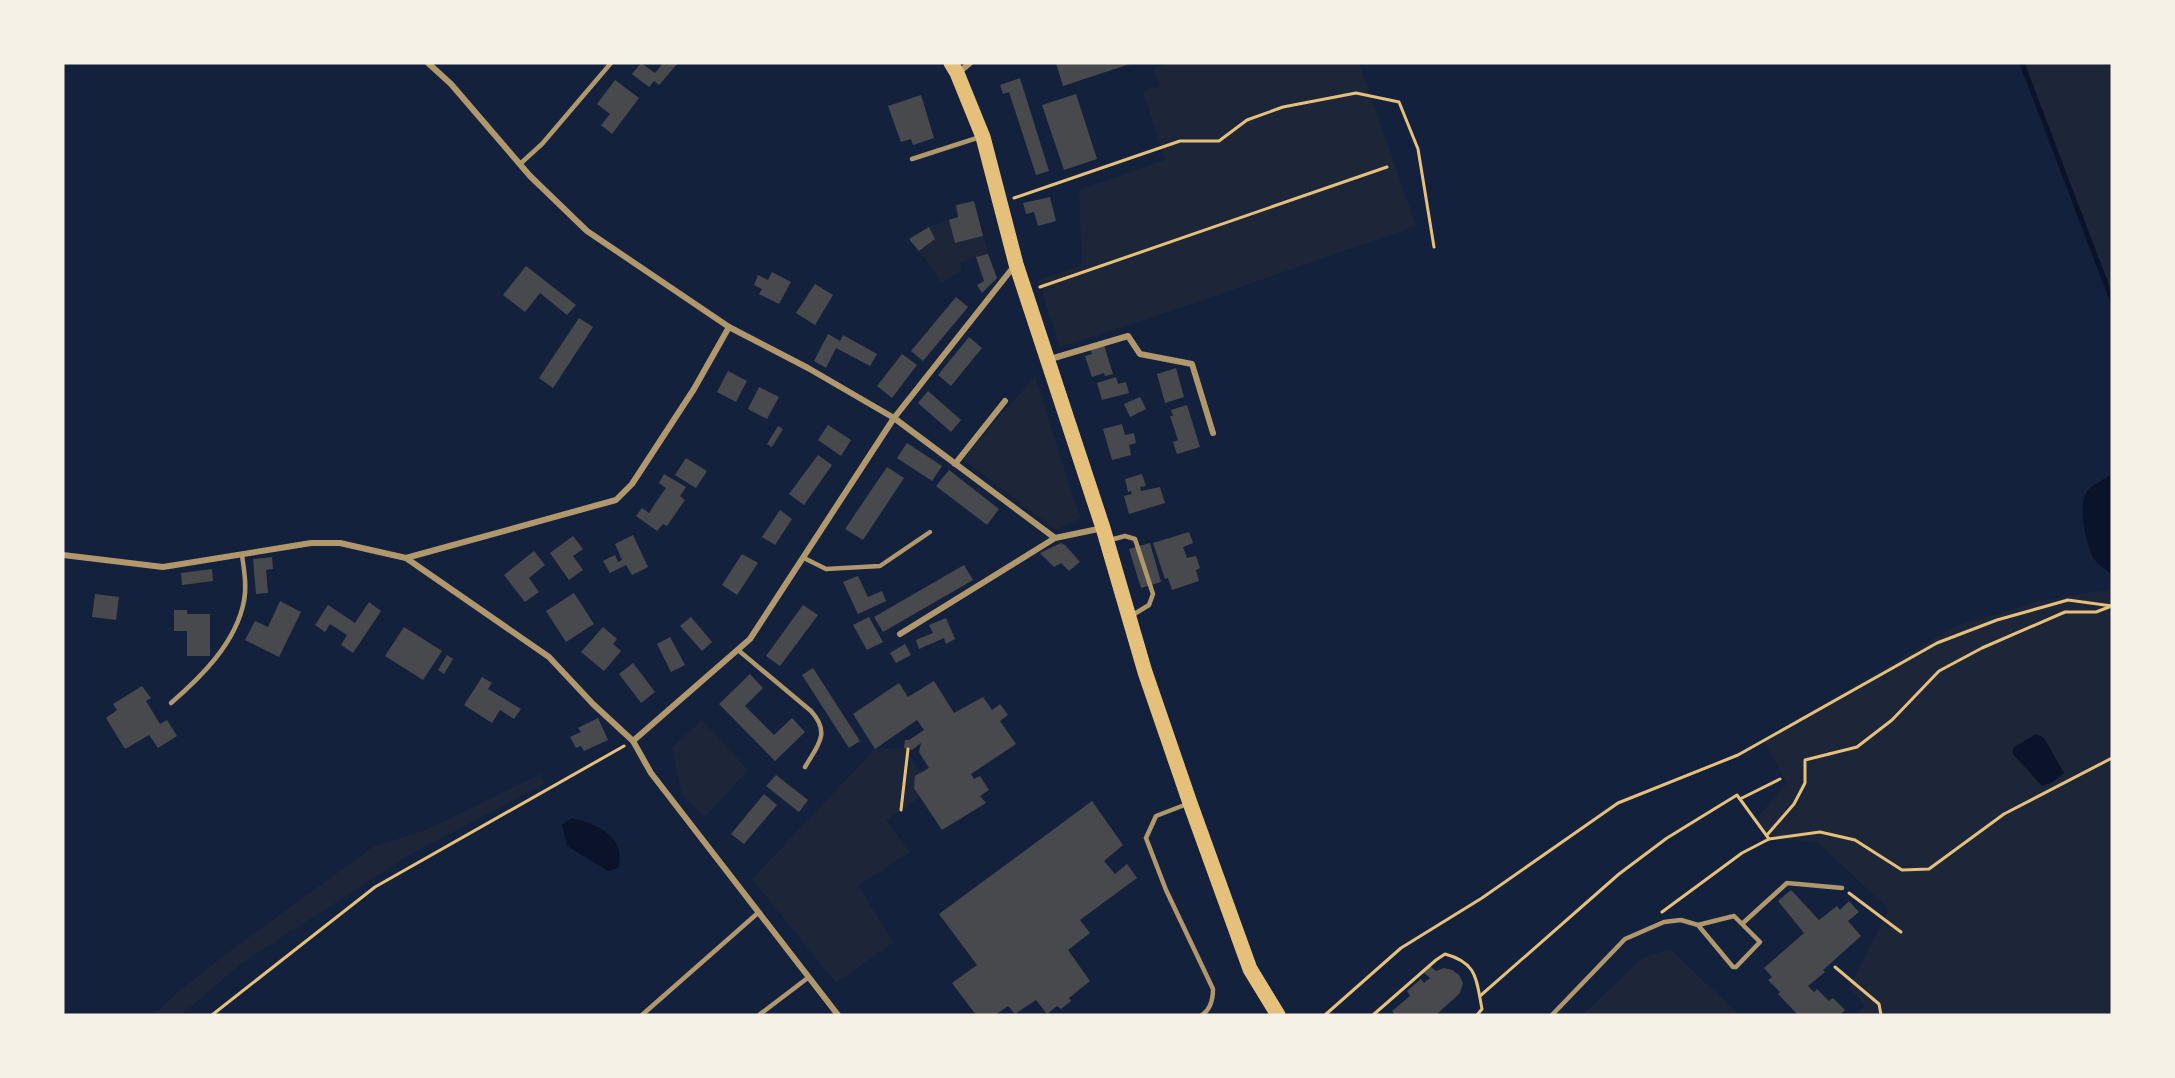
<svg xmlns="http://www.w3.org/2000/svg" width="2175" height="1078" viewBox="0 0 2175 1078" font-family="'Times New Roman',serif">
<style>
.green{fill:#1d2539}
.water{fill:#0b132b}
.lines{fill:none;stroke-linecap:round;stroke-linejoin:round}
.stream{stroke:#0b132b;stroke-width:5}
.building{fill:#48494c}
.path{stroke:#e5c07b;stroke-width:3}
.service{stroke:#b1986c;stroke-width:4.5}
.minor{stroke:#b1986c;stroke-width:6}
.primary{stroke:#e5c07b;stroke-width:15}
</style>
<rect width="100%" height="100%" fill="#14213d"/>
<g class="green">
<path d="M1168,63H1359L1416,226L1183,307L1060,347L1038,280L1082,265L1079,190L1165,160L1143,91L1159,86L1153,69Z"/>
<path d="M2022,63H2112V300Z"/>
<path d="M974,201L988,254L960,262L962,270L942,283L919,251L935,239L929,227L958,217L956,205Z"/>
<path d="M1035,376L1080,518L1056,530L963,459Z"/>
<path d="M2112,589V1015H1857L1865,1005L1849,988L1889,909L1817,842L1771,838L1756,819L1787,783L1763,739L1958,625L2044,600Z"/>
<path d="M702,720L748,770L705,817L682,795L672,748Z"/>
<path d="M904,748L921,773L920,797L886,820L910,852L858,886L894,942L836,983L752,879L875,749Z"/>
<path d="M541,774L544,784L409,855L242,963L181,1015H153L179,991L230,951L373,847L426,830Z"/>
<path d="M1670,949L1736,1012L1733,1015H1583L1642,958Z"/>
</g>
<g class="water">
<path d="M2112,473V575C2107,570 2098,565 2094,559C2086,546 2078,507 2086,493C2090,485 2105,480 2112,473Z"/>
<path d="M2036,734L2044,738L2064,773L2051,783L2042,786L2013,754V748Z"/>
<path d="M572,818C598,824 627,838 618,868L608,871L567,846L562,825Z"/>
</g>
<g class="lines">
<path class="stream" d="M2022,63L2112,300"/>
</g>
<g class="building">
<path d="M641,63L655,73L663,63H678L659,85L654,81L649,87L632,74Z"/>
<path d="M1056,63H1133L1063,86Z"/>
<path d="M1020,78L1049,171L1036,175L1009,92L1003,94L1000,85Z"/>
<path d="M615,80L639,98L612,134L601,125L610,114L597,104Z"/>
<path d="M1076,94L1097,159L1064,170L1042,105Z"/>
<path d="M921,95L934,138L913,145L911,139L901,142L888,106Z"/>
<path d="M1050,197L1056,221L1038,226L1034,212L1026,214L1023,203Z"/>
<path d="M974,201L983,236L955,243L949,220L958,217L956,205Z"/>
<path d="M929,227L935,239L919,251L909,239Z"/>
<path d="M988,254L997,278L982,293L977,285L984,281L976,257Z"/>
<path d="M526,266L576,305L567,315L540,293L525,312L503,295Z"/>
<path d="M772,272L791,282L779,304L759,294L762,289L754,285L758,275L768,280Z"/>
<path d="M815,284L833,295L815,325L796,313Z"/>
<path d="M956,297L968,307L923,361L911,351Z"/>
<path d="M579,318L593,327L553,388L539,378Z"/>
<path d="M828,334L840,341L843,335L877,354L870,366L836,348L826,368L814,361Z"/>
<path d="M969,337L982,348L951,386L938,375Z"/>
<path d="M1104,345L1113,374L1105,376L1104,373L1092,377L1085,356L1092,354L1090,349Z"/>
<path d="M902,354L917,365L892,398L877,386Z"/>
<path d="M1176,368L1184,397L1165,403L1157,374Z"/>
<path d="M728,371L747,381L736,402L717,392Z"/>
<path d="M1116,377L1118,384L1126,382L1129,393L1102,400L1097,383Z"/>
<path d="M759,387L779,397L767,419L748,409Z"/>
<path d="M928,391L961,420L951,432L918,403Z"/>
<path d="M1140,397L1146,409L1130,417L1124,404Z"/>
<path d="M1187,405L1200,447L1177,454L1173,442L1178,440L1170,416H1173L1171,410Z"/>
<path d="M1122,424L1125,435L1134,433L1136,443L1129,445L1131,455L1112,460L1103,429Z"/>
<path d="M828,425L851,440L841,456L818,440Z"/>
<path d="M778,426L783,429L772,447L767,444Z"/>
<path d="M907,443L942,466L932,481L897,458Z"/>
<path d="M818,455L832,465L804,505L789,494Z"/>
<path d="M686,458L707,471L696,488L675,475Z"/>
<path d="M887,467L904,478L863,540L845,529Z"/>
<path d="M949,470L999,509L987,525L936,486Z"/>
<path d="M664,474L686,487L680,496L685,500L667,526L663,524L657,531L636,516L642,508L649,513L654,505L666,488L659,483Z"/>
<path d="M1142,474L1146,486L1140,487L1141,491L1160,487L1165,503L1129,514L1124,496L1132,494L1131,491L1128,492L1125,479Z"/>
<path d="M780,510L792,519L775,545L762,537Z"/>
<path d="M1189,532L1193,543L1183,547L1187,558L1196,556L1200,568L1196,570L1199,581L1172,590L1168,578L1165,579L1153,543Z"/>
<path d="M633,535L648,567L632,575L626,565L610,573L603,561L615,555L618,562L622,560L615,544Z"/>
<path d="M573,536L583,549L573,556L583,570L569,580L550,553Z"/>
<path d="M1061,543L1065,545L1080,562L1069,571L1061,563L1054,567L1040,553Z"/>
<path d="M1150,543L1161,582L1141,588L1129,549Z"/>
<path d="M534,551L545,565L529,578L539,592L525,602L504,575Z"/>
<path d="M742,554L758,563L737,595L722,585Z"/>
<path d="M272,557L273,569L266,570L268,593L256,594L253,559Z"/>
<path d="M964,565L973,580L883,632L874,617Z"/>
<path d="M212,569L213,581L182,585L181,573Z"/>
<path d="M858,576L868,597L882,591L886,601L858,614L843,582Z"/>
<path d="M574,593L594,624L566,642L546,611Z"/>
<path d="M95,594L119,597L116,620L92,617Z"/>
<path d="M280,601L301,612L279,657L245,640L255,621L268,627Z"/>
<path d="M369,602L381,611L353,653L341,645L347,635L330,624L325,632L315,625L328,605L355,623Z"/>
<path d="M803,605L818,615L780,666L766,656Z"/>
<path d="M174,610H187V614H210V656H187V631H174Z"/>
<path d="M691,617L712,642L702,651L680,626Z"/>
<path d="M869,617L883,642L867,650L853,625Z"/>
<path d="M946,618L955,639L946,644L944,638L919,649L916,640L933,633L929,625Z"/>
<path d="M404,627L442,651L423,680L385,656Z"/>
<path d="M603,627L617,639L613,644L621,651L604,671L581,652Z"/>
<path d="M670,637L685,665L671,672L657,644Z"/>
<path d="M905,644L911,655L896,663L890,653Z"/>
<path d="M447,655L453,659L444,674L438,670Z"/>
<path d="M633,663L655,692L641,703L619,674Z"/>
<path d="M813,668L860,741L849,748L802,675Z"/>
<path d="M750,674L763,688L745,706L774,735L792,718L805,732L775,761L719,704Z"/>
<path d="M482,677L492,683L488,689L521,709L514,719L500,710L492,723L464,705Z"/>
<path d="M934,681L954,713L983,697L992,710L1000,704L1008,715L1000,721L1016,744L971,774L974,779L980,776L989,790L980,796L986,803L942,830L914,788L915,776L929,768L919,752L921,743L912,750L904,748L905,740H909L924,730L917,720L875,749L853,714L899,683L908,697Z"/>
<path d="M142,686L151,698L146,701L160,724L167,720L177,736L158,748L149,735L125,749L106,718L117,710L113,704Z"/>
<path d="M598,718L608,740L584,751L581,746L576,748L570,737L581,732L578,728Z"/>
<path d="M776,775L808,800L799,812L766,786Z"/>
<path d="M764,794L777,805L744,844L731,834Z"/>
<path d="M1092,801L1123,845L1104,861L1115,874L1127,864L1137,878L1080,920L1090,933L1068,950L1090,981L1069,998L1071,1001L1061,1009L1057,1006L1047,1014L1036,1000L1015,1014L1008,1006L995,1015H976L952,983L977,965L939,914Z"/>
<path d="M1791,890L1819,920L1837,906L1840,910L1849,901L1859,912L1848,921L1861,936L1823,970L1825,972L1808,986L1814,992L1817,989L1829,1001L1833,998L1845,1010L1840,1015H1798L1778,994L1780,992L1768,980L1772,977L1764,968L1804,933L1778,901Z"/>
<path d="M1430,966L1436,971L1444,968L1452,970L1459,975L1463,983L1460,993L1436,1015H1395L1392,1011L1410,996L1407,991L1421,979L1424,983L1430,978L1423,972Z"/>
</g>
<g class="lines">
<g class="path">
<path d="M1014,198L1180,141H1219L1247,120L1283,107L1356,93L1399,102L1418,149L1434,247"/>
<path d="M1040,287L1387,167"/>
<path d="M1829,754L1857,747L1892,720L1939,671L1982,648L2065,612H2096L2109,607"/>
<path d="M1740,799L1780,779"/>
<path d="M901,810L908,749"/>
<path d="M1767,835L1794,804L1805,783V760L1829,754"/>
<path d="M1849,893L1901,932"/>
<path d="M1662,912L1742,853L1769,839L1820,832L1855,840L1902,870L1929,869L2004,814L2112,758"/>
<path d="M1835,967L1879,1004L1881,1015"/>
<path d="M1480,996L1619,874L1667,838L1737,795L1769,839"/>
<path d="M212,1015L375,887L624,746"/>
<path d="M1325,1015L1401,948L1482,898L1618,803L1738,755L1937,643L1997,620L2068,600L2112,606"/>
<path d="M1373,1015L1436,960L1445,954C1478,963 1476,979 1482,1009L1477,1015"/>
</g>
<g class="service">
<path d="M912,159L980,137"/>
<path d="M520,164L542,144L611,63"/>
<path d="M1110,540L1125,536L1135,539L1153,594L1149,605L1131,616"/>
<path d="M804,558L826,569L880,566L930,532"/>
<path d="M738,650L811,711C831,733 818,745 805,767"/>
<path d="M171,703C201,677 236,643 244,601C247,586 244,570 242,555"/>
<path d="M1187,804L1156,816L1146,838L1166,890L1213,989C1213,1000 1211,1009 1202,1015"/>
<path d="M1743,923L1787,883L1842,888"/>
<path d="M642,1015L759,912"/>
<path d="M759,1015L809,977"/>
<path d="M1552,1015L1625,939L1664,922L1681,920L1698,925L1733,967H1736L1760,942L1734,916L1698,925"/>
</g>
<g class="minor">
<path d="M428,63L451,84L530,176L587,231L729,327L808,368L894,418L1055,538L1103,528"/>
<path d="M958,73L970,63"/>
<path d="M1047,360L1128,336L1140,354L1192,364L1213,433"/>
<path d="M955,464L1005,401"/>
<path d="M63,555L163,567L311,543H340L406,558L549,657L593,704L633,741L651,773L838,1015"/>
<path d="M406,558L616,500L632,484L694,389L729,327"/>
<path d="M900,634L1055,538"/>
<path d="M633,741L750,639L894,418L1015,265"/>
</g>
<path class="primary" d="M951,63L957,73L983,137L1016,264L1103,528L1145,672L1190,803L1250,969L1278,1015"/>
</g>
<rect width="2175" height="1078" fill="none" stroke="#f6f1e7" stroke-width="129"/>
</svg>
